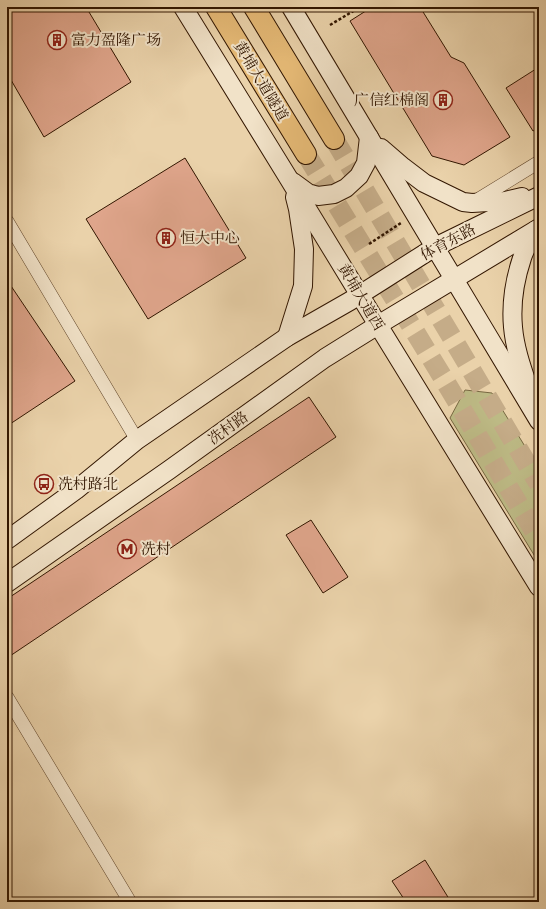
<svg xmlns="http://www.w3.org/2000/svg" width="546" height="909" viewBox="0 0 546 909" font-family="'Sorts Mill Goudy','Noto Serif SC',serif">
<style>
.green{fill:#bdba85;stroke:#786842}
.building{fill:#dfa58b;stroke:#321600}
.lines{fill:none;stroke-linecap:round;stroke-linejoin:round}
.primary-tunnel{stroke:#c5ac88;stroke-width:20;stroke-dasharray:20 10;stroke-linecap:butt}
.minor-casing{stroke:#60452a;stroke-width:14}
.secondary-casing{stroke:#321600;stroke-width:20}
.primary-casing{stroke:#321600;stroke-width:22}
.path{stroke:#321600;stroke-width:2.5;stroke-dasharray:3 2;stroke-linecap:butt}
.minor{stroke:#f1e2c8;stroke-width:13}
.secondary{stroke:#f1e2c8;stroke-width:18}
.primary{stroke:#e5b975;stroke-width:20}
.labels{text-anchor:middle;stroke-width:4;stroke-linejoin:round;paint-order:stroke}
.poi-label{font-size:15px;fill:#321600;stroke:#f1e2c8;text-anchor:start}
.street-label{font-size:15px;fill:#321600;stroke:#f1e2c8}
</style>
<rect width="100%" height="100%" fill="#ead2aa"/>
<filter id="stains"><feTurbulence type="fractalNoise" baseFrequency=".005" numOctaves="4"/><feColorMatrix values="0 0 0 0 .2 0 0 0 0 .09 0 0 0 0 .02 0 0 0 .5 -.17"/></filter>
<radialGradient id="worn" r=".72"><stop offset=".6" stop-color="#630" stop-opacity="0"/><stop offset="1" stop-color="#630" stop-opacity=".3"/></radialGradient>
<path class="green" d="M465,390L492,393L539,469V563L450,418Z"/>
<g class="building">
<path d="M7,7H86L131,82L44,137L7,73Z"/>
<path d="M372,7H420L451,57L464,63L510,137L464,165L432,156L350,21Z"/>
<path d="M539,67V128L533,131L506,88Z"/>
<path d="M185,158L246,258L148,319L86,219Z"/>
<path d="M7,280L75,381L7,426Z"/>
<path d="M309,397L336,437L7,658V599Z"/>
<path d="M311,520L348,577L323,593L286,535Z"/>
<path d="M425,860L451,902H406L392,881Z"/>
</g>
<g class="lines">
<g class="primary-tunnel">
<path d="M334,139L539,484"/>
<path d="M306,154L442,376L539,539"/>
</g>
<g class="minor-casing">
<g id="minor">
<path d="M474,202L539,162"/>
<path d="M7,221L137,440"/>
<path d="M7,697L130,902"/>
</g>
</g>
<g class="secondary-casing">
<g id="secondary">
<path d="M183,7L289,179L378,325L539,587"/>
<path d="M291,7L539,421"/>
<path d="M381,148L403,167L424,183L463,202L472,203L505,201L522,197"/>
<path d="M293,182L308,193L318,196L334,194L346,188L359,176L366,163L369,137"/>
<path d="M287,337L303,286L304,249L298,209L295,197"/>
<path d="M530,392C523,371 515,350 513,327C511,305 515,279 522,258C525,248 531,239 536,230"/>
<path d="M7,540L76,490L137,440L287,337L350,301L435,247L539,196"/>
<path d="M7,583L169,470L325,358L378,325L539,228"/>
</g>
</g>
<g class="primary-casing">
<g id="primary">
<path d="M216,7L306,154"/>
<path d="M254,7L334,139"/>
</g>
</g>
<g class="path">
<path d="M330,25L360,7"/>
<path d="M369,244L401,223"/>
</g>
<use href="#minor" class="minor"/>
<use href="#secondary" class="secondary"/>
<use href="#primary" class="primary"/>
</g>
<defs>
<g id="building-ring" transform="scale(1)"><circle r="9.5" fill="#f1e2c8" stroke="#8f2418" stroke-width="1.5"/><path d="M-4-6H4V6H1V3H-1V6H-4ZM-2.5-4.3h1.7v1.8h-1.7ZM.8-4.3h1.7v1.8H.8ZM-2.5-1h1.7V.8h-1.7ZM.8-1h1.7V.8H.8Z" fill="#8f2418"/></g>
<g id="bus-ring" transform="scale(1)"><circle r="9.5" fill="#f1e2c8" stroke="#8f2418" stroke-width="1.5"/><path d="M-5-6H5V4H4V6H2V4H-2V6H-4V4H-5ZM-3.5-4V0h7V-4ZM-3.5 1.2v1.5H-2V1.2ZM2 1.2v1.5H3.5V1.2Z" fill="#8f2418"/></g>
<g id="metro-ring" transform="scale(1)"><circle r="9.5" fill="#f1e2c8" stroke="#8f2418" stroke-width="1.5"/><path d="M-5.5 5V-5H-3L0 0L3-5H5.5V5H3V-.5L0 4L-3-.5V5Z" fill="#8f2418"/></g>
</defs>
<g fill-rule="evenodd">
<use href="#building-ring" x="57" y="40"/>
<use href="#building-ring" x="443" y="100"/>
<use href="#building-ring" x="166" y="238"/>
<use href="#bus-ring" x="44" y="484"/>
<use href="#metro-ring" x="127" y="549"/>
</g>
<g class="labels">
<g class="poi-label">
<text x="71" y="45">富力盈隆广场</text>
<text x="429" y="105" text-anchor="end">广信红棉阁</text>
<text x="180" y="243">恒大中心</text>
<text x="58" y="489">冼村路北</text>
<text x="141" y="554">冼村</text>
</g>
<g class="street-label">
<text transform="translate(261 81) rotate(59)" y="5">黄埔大道隧道</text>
<text transform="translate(448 242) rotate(-28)" y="5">体育东路</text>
<text transform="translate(361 297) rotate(59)" y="5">黄埔大道西</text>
<text transform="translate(228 428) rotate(-36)" y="5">冼村路</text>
</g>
</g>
<rect width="546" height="909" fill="none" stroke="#ead2aa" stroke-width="24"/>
<rect x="8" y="8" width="530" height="893" fill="none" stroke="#321600" stroke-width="2"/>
<rect x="12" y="12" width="522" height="885" fill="none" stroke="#321600"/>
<rect width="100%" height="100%" filter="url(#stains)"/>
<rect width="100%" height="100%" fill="url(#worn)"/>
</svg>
